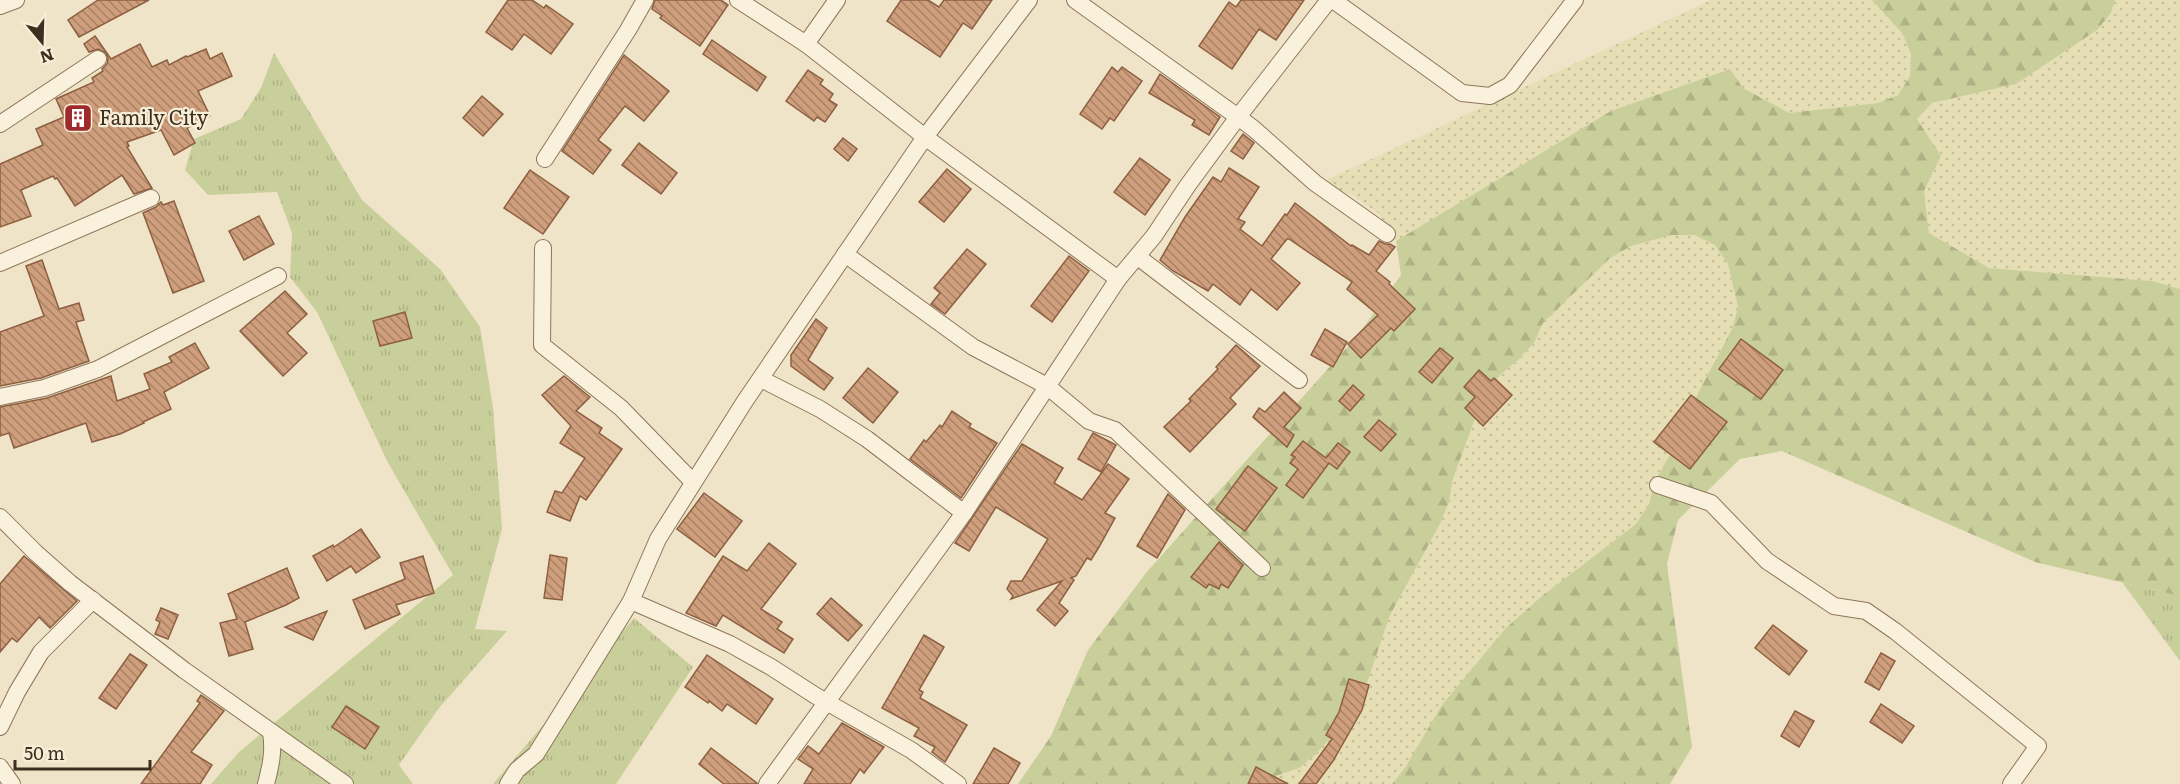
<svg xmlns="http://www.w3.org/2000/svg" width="2180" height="784" viewBox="0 0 2180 784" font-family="Literata,serif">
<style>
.farmland{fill:url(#farmland-dots)}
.grass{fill:url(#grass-tufts)}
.forest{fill:url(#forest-firs)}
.building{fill:url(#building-back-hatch);stroke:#8d5f41;stroke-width:1.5}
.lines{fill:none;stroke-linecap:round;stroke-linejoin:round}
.street-casing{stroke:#8d765c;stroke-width:18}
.street{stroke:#faf1dc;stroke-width:16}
.labels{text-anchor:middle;stroke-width:4.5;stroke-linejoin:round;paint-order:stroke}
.poi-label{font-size:20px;fill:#3d2e20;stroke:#f7eed8;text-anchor:start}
</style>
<defs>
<pattern id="farmland-dots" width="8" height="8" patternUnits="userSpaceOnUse" patternTransform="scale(1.5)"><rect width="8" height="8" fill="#e6deb5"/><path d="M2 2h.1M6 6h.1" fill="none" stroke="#c6bf9b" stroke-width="1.8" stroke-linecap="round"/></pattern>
<pattern id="grass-tufts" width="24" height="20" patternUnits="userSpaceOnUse" patternTransform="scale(1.5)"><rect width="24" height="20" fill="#c9cf9b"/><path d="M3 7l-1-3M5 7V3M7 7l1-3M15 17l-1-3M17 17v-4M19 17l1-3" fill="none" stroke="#aeb285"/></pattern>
<pattern id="forest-firs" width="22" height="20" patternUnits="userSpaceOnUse" patternTransform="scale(1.5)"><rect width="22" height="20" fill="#c9cf9b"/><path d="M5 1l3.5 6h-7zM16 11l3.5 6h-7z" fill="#aeb285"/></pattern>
<pattern id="building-back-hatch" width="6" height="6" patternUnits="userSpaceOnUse" patternTransform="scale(1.5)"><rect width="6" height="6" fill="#cf9f7d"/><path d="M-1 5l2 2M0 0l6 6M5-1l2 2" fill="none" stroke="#a98266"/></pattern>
</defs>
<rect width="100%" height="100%" fill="#f0e4c8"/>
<g class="farmland">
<path d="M1711,0H1872L1902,33L1911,54L1910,76L1898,95L1878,103L1789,113L1743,88L1730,69L1611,111L1396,241L1379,214L1352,195L1318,184Z"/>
<path d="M2115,0H2180V289L2152,281L1989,268L1929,233L1924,191L1941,156L1917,119L1932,103L2016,84L2111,13Z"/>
<path d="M1672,235H1695L1715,244L1728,264L1738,307L1732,329L1698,393L1680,437L1655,481L1649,504L1636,524L1542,596L1506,628L1392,784H1252L1368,680L1390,615L1440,524L1449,502L1453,479L1477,413L1487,392L1500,375L1518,360L1534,343L1543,323L1609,259L1631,246Z"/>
</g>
<g class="grass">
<path d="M274,53L362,200L440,269L480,327L493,408L502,529L475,629L507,631L439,708L399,765L413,784H211L239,752L453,575L387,461L317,312L290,277L292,233L277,192L208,195L185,170L194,139L241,119L261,88Z"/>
<path d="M2122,582L2180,596V661Z"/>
<path d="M634,618L693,667L616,784H493Z"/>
</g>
<path class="forest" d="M1872,0H2115L2111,13L2097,30L2016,84L1932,103L1917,119L1941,156L1924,191L1929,233L1989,268L2152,281L2180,289V596L2035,562L1782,451L1740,459L1678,520L1667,564L1692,747L1670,784H1392L1406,766L1442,705L1506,628L1542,596L1636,524L1649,504L1655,481L1680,437L1698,393L1732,329L1738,307L1728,264L1715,245L1695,235H1672L1631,246L1609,259L1543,323L1534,343L1518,360L1500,375L1487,392L1477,413L1453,479L1449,502L1440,524L1390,615L1368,680L1346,720L1316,754L1299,768L1252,784H1018L1051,736L1088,650L1146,573L1358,335L1401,275L1396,241L1611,111L1730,69L1743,88L1789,113L1878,103L1898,95L1910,76L1911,54L1902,33Z"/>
<g class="building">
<path d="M98,0H149L79,37L68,20Z"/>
<path d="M508,0H532L544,8L546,5L573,24L551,54L524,34L512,50L486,32Z"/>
<path d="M655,0H721L728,5L700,46L660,18L662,16L652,9Z"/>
<path d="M901,0H928L939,7L944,0H992L972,29L963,23L940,57L887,21Z"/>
<path d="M1241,0H1304L1276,40L1259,29L1232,69L1199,46L1229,2L1236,7Z"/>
<path d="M95,36L111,59L140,44L152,67L167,60L169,65L186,56L187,57L206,49L210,59L222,53L232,76L198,91L210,116L187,128L195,143L174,155L161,130L127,142L129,146L127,147L152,188L134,194L122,175L75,206L57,178L55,179L53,176L21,190L31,216L0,227V164L43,145L36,129L64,117L56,99L94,82L92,78L103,71L102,69L107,64L108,59L106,53L98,49L89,52L84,44Z"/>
<path d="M712,40L766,77L757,91L703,54Z"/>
<path d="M624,55L669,91L644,121L625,106L598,140L611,150L593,174L562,151Z"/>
<path d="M1112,67L1118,72L1122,67L1142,81L1114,121L1110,118L1102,129L1080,114Z"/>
<path d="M808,70L823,80L820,84L833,94L829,100L837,105L825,122L817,117L814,121L786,101Z"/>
<path d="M1160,74L1220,117L1209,135L1192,125L1195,120L1149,93Z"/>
<path d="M482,96L503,114L483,136L463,118Z"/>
<path d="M1243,134L1254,143L1243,159L1231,151Z"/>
<path d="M843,138L857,149L848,161L834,149Z"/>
<path d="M639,143L677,173L661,194L622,165Z"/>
<path d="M1140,158L1170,180L1145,215L1114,192Z"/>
<path d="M1229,168L1259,187L1238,219L1245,222L1240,229L1262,246L1285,214L1287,215L1295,203L1351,246L1352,245L1369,255L1379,241L1385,244H1390L1395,247L1376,271L1390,282L1389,284L1415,309L1394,331L1391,328L1361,358L1348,344L1378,315L1347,289L1352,282L1289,239H1287L1271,259L1300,283L1277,310L1251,289L1240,305L1213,284L1208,291L1173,271L1160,260L1185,217L1213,177L1221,182Z"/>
<path d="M947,169L971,189L944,222L919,202Z"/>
<path d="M530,170L569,197L543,234L504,208Z"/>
<path d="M174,201L204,281L173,293L143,213L156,207L161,202L163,205Z"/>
<path d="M259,216L274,244L244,260L229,231Z"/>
<path d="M967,249L986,264L945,314L931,304L940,293L934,288Z"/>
<path d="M1069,256L1089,271L1052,322L1031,306Z"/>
<path d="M42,260L59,309L79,303L84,320L76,322L89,361L41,378L0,386V332L44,316L26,266Z"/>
<path d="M285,291L307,314L287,333L307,353L283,376L240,331Z"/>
<path d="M405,312L412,338L380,346L373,321Z"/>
<path d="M816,319L827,328L808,360L833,378L824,390L791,366V355Z"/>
<path d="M1325,329L1347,342L1333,367L1311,355Z"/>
<path d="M1741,339L1783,370L1761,399L1719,369Z"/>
<path d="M195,343L209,368L164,392L171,409L143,422L144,423L120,434L92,442L86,423L14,448L9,433L0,436V407L47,398L111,376L117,401L150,389L144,374L172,362L169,357Z"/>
<path d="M1236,345L1260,366L1230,398L1236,404L1190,452L1164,427L1191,401L1189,399L1218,369L1216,367Z"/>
<path d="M1440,348L1453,358L1432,383L1419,372Z"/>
<path d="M868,368L898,392L873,423L843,398Z"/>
<path d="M1479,370L1491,381L1494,378L1512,395L1483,426L1465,408L1475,397L1464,387Z"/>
<path d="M564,376L590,397L576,411L602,428L599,433L622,449L586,500L580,496L570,521L547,512L555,491L562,493L585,458L560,443L571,426L542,395Z"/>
<path d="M1353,385L1364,395L1350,411L1339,401Z"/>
<path d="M1284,392L1301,408L1284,427L1294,435L1287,447L1253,417L1259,408L1265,412Z"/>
<path d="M1691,395L1727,422L1690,469L1654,442Z"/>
<path d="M952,411L971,424L969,427L997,443L961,498L910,459L924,440L926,442L940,425L942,427Z"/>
<path d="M1379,420L1396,434L1381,451L1364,437Z"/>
<path d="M1093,433L1116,445L1101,472L1078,459Z"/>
<path d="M1303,441L1326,458L1338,443L1350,452L1337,469L1329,463L1303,498L1286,485L1298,469L1290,463L1295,457L1291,455Z"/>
<path d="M1022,444L1063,468L1054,483L1082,500L1108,464L1129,479L1105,513L1115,518L1099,547L1091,560L1087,558L1076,576L1071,578L1074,580L1059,603L1068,611L1055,626L1037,610L1062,581L1011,599L1013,596L1007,589L1011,581H1022L1048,539L996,507L969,551L955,543Z"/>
<path d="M1248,466L1277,488L1245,531L1216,509Z"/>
<path d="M704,493L742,521L715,557L677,529Z"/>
<path d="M1168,494L1185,510L1157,558L1137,546Z"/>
<path d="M361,529L380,557L356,573L351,566L327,581L313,556L333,545L334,547Z"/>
<path d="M1219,542L1243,565L1228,588L1221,584L1219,589L1209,584L1206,588L1191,577Z"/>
<path d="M769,543L796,564L761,609L782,622L777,629L793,639L784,653L723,615L716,626L686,613L723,556L747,571Z"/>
<path d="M550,555L567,558L562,600L544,598Z"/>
<path d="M24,556L77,601L50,628L39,617L17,642L12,638L0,652V584Z"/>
<path d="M423,556L434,593L396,605L400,614L365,629L353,600L405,579L400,563Z"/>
<path d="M287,568L299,598L286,605L245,622L253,649L229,656L220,623L237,619L228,594Z"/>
<path d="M831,598L862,625L848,641L817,614Z"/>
<path d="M161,608L178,615L168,639L155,634L160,622L156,620Z"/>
<path d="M327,611L313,640L285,627Z"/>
<path d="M1773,625L1807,651L1789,675L1755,648Z"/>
<path d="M924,635L944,647L919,690L923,692L920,698L967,725L945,762L932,752L935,747L914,736L919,728L882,708Z"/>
<path d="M1881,653L1895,661L1879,690L1865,682Z"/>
<path d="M130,654L147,665L116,709L99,698Z"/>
<path d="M707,655L773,699L756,724L727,704L722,711L709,701L708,703L685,687Z"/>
<path d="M1349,679L1369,685L1362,710L1333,761L1316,784H1299L1332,739L1326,735L1339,712Z"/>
<path d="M201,695L224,711L191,752L212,765L200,784H141L200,703L197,701Z"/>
<path d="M1881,704L1914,726L1902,743L1870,722Z"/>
<path d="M346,706L379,727L365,749L332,727Z"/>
<path d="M1795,711L1814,721L1799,747L1781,736Z"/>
<path d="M842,723L884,747L864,773L860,769L850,784H804L813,769L798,759L808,746L819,754Z"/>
<path d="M711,748L757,783V784H724L699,764Z"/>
<path d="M994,748L1020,763L1008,784H973Z"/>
<path d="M1256,767L1288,784H1248Z"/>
</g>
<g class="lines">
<g class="street-casing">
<g id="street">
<path d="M738,0L806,44L925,137L1118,279"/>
<path d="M1075,0L1238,117L1329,0"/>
<path d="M1333,0L1462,93L1490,96L1510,85L1575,0"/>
<path d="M0,6L16,0"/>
<path d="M806,44L837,0"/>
<path d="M0,124L98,59"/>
<path d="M545,159L628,30L645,0"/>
<path d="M543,248L542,345L621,408L693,482"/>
<path d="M845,254L973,347L1047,386L1089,421L1115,430L1262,568"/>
<path d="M1138,257L1299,380"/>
<path d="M0,263L151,198"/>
<path d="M761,379L820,409L867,439L964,513"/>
<path d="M0,397L44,388L98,369L278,276"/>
<path d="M1658,485L1711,503L1767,561L1834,606L1866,611L1895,631L2038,746L2011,784"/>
<path d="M0,517L36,553L70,583L184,670L345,784"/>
<path d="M631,601L730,644L771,667L816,696L911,750L958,784"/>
<path d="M0,727L17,692L41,652L93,600"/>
<path d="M0,767L12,784"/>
<path d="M266,784C271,765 274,751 271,732"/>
<path d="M508,784L517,770L536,754L631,601L658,539L745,401L925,137L1029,0"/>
<path d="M767,784L964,513L1118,279L1154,236L1188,185L1238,117L1254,129L1315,183L1387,234"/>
</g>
</g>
<use href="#street" class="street"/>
</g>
<defs>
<g id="building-square" transform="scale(1.5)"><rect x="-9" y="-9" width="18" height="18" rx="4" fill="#9e2a2b" stroke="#f7eed8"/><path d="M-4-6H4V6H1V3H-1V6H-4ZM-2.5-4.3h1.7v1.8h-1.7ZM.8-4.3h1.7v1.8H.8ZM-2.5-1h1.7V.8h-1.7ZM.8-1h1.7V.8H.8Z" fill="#fff"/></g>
</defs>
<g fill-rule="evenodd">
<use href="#building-square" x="78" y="118"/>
</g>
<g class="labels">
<g class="poi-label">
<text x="99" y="125">Family City</text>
</g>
</g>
<g transform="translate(42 42) rotate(161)" stroke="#f7eed8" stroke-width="4.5" paint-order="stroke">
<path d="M0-4.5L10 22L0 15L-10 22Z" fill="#3d2e20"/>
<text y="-9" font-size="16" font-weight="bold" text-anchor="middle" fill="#3d2e20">N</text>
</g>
<path d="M15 760v9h135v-9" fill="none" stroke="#3d2e20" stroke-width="3"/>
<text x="24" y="760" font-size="18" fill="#3d2e20" stroke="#f7eed8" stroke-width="4.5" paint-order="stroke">50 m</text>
</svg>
